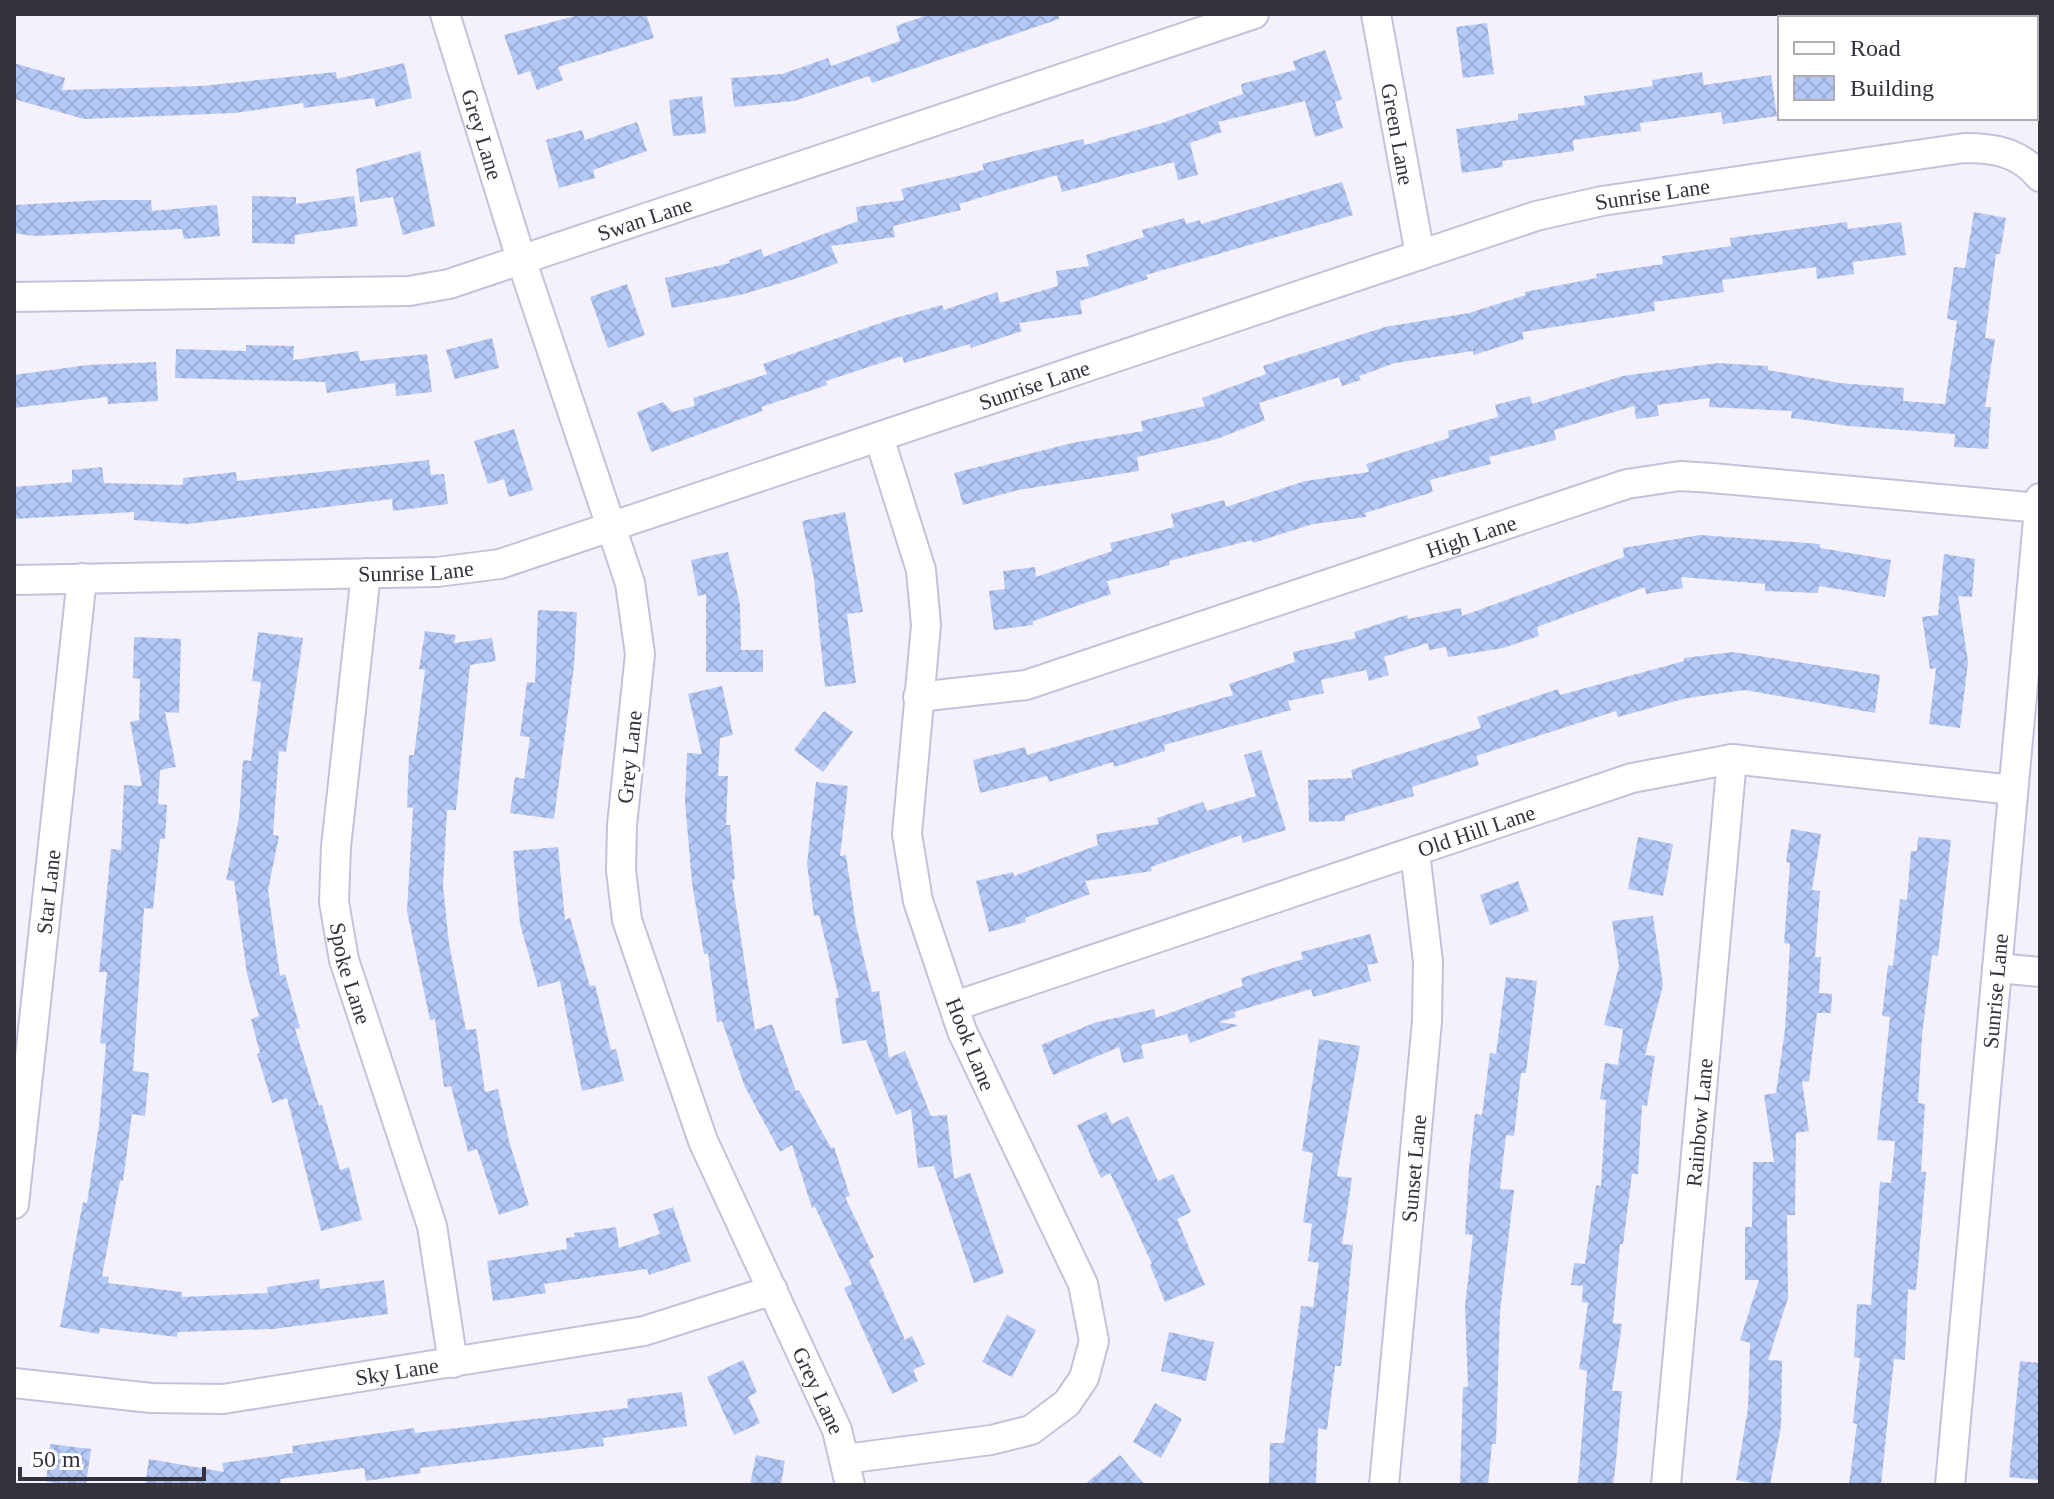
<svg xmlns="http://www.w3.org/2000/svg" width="2054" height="1499" viewBox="0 0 2054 1499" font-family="Georgia,serif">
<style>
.building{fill:url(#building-cross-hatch)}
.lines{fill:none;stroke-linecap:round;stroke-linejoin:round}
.street-casing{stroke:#c6c0da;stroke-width:32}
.street{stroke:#fff;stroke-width:28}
.labels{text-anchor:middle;stroke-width:6;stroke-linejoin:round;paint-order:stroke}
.street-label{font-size:22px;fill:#34323c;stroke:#fff}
</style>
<defs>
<pattern id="building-cross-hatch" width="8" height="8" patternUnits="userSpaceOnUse" patternTransform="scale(2)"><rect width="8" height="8" fill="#b5c9f7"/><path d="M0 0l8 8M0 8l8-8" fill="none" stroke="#9cadd5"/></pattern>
</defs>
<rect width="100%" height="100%" fill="#f4f1fc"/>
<g class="building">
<path d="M582,14H646L654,38L558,67L563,80L537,90L530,71L518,75L504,35Z"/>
<path d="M921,14H1059V19L872,83L869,76L794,101L734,107L731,78L782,74L828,58L831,66L900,41L896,26L922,17Z"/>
<path d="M1487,23L1494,74L1463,78L1456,27Z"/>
<path d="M1325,50L1342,99L1335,102L1343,128L1315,137L1305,101L1218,122L1222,132L1190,143L1198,175L1178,180L1174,162L1062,192L1057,175L959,204L961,210L893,226L895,237L831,246L838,263L798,278L740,295L672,308L665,278L730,263L729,260L761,249L764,257L858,221L856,207L904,200L901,189L984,170L982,164L1083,139L1085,145L1165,122L1243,94L1241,84L1296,70L1293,61Z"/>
<path d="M14,63L65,78L62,90L202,86L336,72L337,79L404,63L412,98L376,107L374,98L304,108L303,103L235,113L84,119L14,99Z"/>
<path d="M1702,72L1704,85L1771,75L1777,116L1723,124L1721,112L1640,123L1641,131L1573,140L1574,151L1502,161L1503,167L1462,173L1456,129L1518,120V114L1585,105L1584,96L1653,86L1652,80Z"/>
<path d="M702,96L706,133L673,136L669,100Z"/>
<path d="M637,122L647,151L593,170L595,178L559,188L546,140L582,130L585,140Z"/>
<path d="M420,151L435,226L403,235L393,197L360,202L356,169Z"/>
<path d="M1342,182L1353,215L1146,275L1148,279L1080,301L1082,314L1019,323L1022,331L971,348L970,344L904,363L902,356L826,381L827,385L761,407L763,411L651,452L637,412L663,402L672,412L695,406L693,398L767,374L763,364L892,319L942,305L944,310L997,292L1000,303L1058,286L1056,271L1089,266L1086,255L1144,237L1142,230L1184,218L1186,224L1200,220L1201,224Z"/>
<path d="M252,196L296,197V204L354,196L358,226L295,235V244L252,243Z"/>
<path d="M102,200H151L152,211L217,205L220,236L184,239L182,229L34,236L14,233V205Z"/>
<path d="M1974,212L2006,218L2000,254H1996L1985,338L1995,339L1985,407H1991L1988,449L1954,447L1955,434L1849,426L1791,418L1792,411L1709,407L1710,398L1657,405L1659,416L1636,419L1634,406L1554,430L1556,440L1489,457L1491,464L1430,480L1433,492L1365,513L1366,517L1313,524L1253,543L1252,540L1169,561L1170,565L1107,581L1111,594L1033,621V625L994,630L989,591L1005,589L1003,571L1035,567L1036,577L1112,551L1110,543L1174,527L1171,514L1224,500L1226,507L1305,481L1369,472L1366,464L1449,438L1448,431L1498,417L1495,405L1530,396L1532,404L1623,376L1718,363L1768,366V370L1839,383L1904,388L1903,401L1945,404L1957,321L1947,319L1954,267L1965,268Z"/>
<path d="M1847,222L1848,229L1901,222L1906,255L1853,262L1854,274L1817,279L1816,267L1722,280L1724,292L1654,302L1655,311L1522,332L1524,339L1474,355L1473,351L1395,363L1359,376L1361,380L1342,386L1339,377L1259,403L1265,420L1217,439L1137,457L1139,471L1018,490L963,505L954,473L1072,443L1143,431L1141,421L1205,406L1202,398L1266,374L1263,366L1385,327L1469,313L1526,295L1525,292L1597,278L1596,274L1663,264L1662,256L1731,246L1730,238Z"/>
<path d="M627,284L645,335L608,348L590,297Z"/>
<path d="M492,338L499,368L455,379L446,350Z"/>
<path d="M246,345L294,346L293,360L358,351L360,361L427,354L432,392L396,396L395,383L327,393L325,382L175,378L176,349L246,351Z"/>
<path d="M156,362L158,401L108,404L107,397L14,408V375L88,365Z"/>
<path d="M514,429L533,490L509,497L504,479L488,484L474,441Z"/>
<path d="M429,460L431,475L444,474L448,504L393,511L392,499L188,524L134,520V512L14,519V487L72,482V470L102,467L104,483L183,485V478L236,472L237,481Z"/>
<path d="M845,512L863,612L847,614L856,683L825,687L814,579L802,521Z"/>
<path d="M1700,535L1820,544V548L1891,560L1885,597L1819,586L1818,593L1765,591V584L1681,577L1683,588L1646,594L1645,587L1537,627L1539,636L1503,648L1448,657L1446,647L1429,650L1428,643L1384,657L1389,675L1369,681L1366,670L1321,680L1324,693L1288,701L1291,710L1164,745L1165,751L1114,767L1113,762L1049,782L1047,776L980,793L973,760L1025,747L1027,755L1233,695L1229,684L1295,662L1293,652L1356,638L1354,632L1407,615L1408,619L1461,608L1462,616L1624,557L1623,548Z"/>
<path d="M728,552L740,605L741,650H763V672H706V594L698,596L691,560Z"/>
<path d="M1944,554L1975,559L1972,597L1958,596L1968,662L1960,728L1929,724L1936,668L1930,669L1922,617L1938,615Z"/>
<path d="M538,610L577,612L574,666L554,819L510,813L515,777L524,779L530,737L520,736L527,682L535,683Z"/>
<path d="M425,631L456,635L454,643L492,638L496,661L470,665L456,810H447L443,886L449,944L466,1030L476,1029L485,1092L498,1089L509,1141L529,1205L499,1215L477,1149L468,1152L451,1086L444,1087L435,1019L430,1020L407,911L413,808L407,807L409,755H414L425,670L419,669Z"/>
<path d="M258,632L303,638L286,752L279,751L273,835L279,836L268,890L280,976L285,974L300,1028L295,1029L319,1106L322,1105L340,1170L349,1167L362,1220L321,1231L287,1098L272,1103L257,1054L260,1053L251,1019L259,1016L247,974L234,881L226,880L239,818L243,760L251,761L261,682L252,681Z"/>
<path d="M134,637L181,639L179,713L165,712L176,767L160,770L158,804L167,805L165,839H160L153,909L144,908L133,1071L149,1073L145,1116L132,1114L123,1181H120L102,1276L109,1277L108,1283L182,1292V1297L268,1293L267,1287L319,1279L320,1289L384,1280L388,1314L273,1329L178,1332L177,1337L100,1328L99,1334L60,1327L83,1202L87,1203L99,1125L106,1044L100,1043L107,972H99L111,849L121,850L124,785L142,786L130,722L139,720L140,679L133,678Z"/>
<path d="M1733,652L1880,675L1875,713L1745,690L1687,698L1618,717L1616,711L1476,756L1479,765L1412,787L1414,796L1345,816V821L1309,822L1308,780L1353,778L1351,770L1481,728L1477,717L1558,689L1560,695L1684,661V658Z"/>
<path d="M722,686L733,735L720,738L718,776H728L726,825H730L735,879L732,880L755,1030L772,1024L796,1091L799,1090L831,1148L834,1147L850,1196L845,1197L874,1257L869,1260L905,1340L912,1336L925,1364L913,1370L918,1381L892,1394L844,1288L852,1284L815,1207L812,1208L792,1145L780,1152L745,1087L722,1021L717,1022L708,954H704L692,883L685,801L687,753L702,754L688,694Z"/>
<path d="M824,711L853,732L823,772L794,750Z"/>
<path d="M1261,750L1286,830L1243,843L1241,835L1151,867L1152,871L1085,881L1090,894L1025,918L1026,922L989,932L976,881L1013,872L1014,876L1098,845L1096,834L1159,824L1157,818L1203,802L1207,811L1256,796L1244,755Z"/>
<path d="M816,782L848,786L840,856L846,855L856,925L872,992L879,991L889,1058L905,1051L931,1116L947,1115L954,1179L970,1173L1004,1273L974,1283L934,1166L918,1168L911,1109L896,1115L866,1040L842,1044L835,998H839L819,915L814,916L807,864Z"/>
<path d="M1791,829L1821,834L1812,890L1820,891L1815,957H1821L1819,993L1832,994L1831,1013H1817L1809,1082L1802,1081L1809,1131L1796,1133L1795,1215H1787L1788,1298L1768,1360L1782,1361L1781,1426L1770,1485H1763L1736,1480L1748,1408L1750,1343L1740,1340L1759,1280H1745V1227H1752L1753,1162H1774L1764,1095L1776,1093L1785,1029L1790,944L1784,943L1790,863L1786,862Z"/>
<path d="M1638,837L1673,844L1663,896L1628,889Z"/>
<path d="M1918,837L1951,840L1938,956L1932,955L1922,1036L1918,1103L1925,1104L1921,1172H1926L1916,1290L1908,1289L1905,1360L1894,1359L1881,1485H1849L1857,1424L1853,1423L1860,1358L1854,1357L1857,1304L1871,1305L1880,1182L1891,1183L1895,1141L1877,1140L1890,1017L1882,1016L1888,965L1893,966L1900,899L1907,900L1911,851H1917Z"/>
<path d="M558,847L565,920L570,918L590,986L595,985L611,1050L616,1049L624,1081L582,1091L560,981L538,987L520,924L513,851Z"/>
<path d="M1518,881L1529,911L1490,925L1480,895Z"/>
<path d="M1653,916L1663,985L1645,1055L1655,1056L1647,1106L1642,1105L1638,1174H1632L1623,1244H1620L1613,1323L1622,1324L1612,1391H1622L1616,1462L1613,1485H1578L1587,1371L1579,1369L1588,1303L1582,1302L1583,1286L1571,1285L1574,1263L1585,1264L1596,1185L1601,1186L1606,1100L1600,1099L1605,1063L1618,1065L1623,1029L1604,1025L1619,966L1612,921Z"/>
<path d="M1370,934L1378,963L1367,965L1371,981L1313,997L1311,989L1234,1012L1236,1017L1218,1022L1239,1025L1190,1043L1187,1034L1141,1045L1144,1058L1123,1063L1119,1047L1053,1075L1041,1045L1094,1023L1154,1009L1156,1018L1243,986L1241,978L1303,959L1301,952Z"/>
<path d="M1506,977L1537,981L1526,1073H1521L1514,1136L1506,1135L1500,1189L1514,1190L1500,1311L1496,1444H1492L1488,1485H1460L1463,1387H1468L1465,1307L1473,1235L1465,1234L1469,1168L1475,1114L1482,1115L1490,1053L1496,1054Z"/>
<path d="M1319,1039L1360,1046L1337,1176L1352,1178L1342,1244L1353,1245L1341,1366H1335L1327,1430L1318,1428L1316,1485H1269L1270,1443H1284L1301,1306L1313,1307L1319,1263L1308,1261L1312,1224L1303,1222L1313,1153L1302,1151Z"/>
<path d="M1106,1112L1112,1124L1128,1116L1158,1181L1173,1174L1191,1212L1177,1219L1205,1285L1165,1302L1150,1265L1152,1264L1110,1173L1101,1178L1077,1125Z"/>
<path d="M673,1207L691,1261L649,1275L647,1269L544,1284L546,1293L493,1301L487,1261L567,1249L566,1238L575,1237L574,1233L616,1227L619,1248L660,1234L653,1214Z"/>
<path d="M1007,1315L1036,1330L1012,1377L982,1362Z"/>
<path d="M1169,1332L1214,1342L1206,1381L1161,1371Z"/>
<path d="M743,1360L757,1392L748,1397L760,1423L734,1435L707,1377Z"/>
<path d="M2020,1361L2040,1363V1480L2009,1477Z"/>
<path d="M682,1392L687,1426L603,1438L604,1446L420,1468L421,1473L366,1481L364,1468L280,1479L281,1485H145L149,1459L224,1472L222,1463L293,1453L292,1446L414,1428L415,1433L628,1408L627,1399Z"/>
<path d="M1155,1403L1182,1419L1161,1458L1133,1442Z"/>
<path d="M50,1444L91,1449L86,1485L46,1482Z"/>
<path d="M756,1455L785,1461L781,1485H750Z"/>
<path d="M1120,1455L1145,1485H1084Z"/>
</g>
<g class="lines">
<g class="street-casing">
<g id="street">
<path id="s1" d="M445,14L521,259L630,583L640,654L622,825L621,870L627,920L703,1141L837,1430L850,1485"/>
<path id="s2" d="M1376,14L1420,255"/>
<path id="s3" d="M14,297L409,291L449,284L1254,14"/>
<path id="s4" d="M366,573L336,847L334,902L344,960L432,1226L453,1363"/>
<path id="s5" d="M14,580L437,572L500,564L1536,216L1602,201L1964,148C1995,148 2019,152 2040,177"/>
<path id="s6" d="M918,697L1026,685L1627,484L1680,476L1712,478L2039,508"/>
<path d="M1997,968L2040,972"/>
<path id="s7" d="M955,1006L1632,778L1732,759L2013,790"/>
<path id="s8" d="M14,1204L82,578"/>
<path id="s9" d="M14,1383L151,1398L223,1399L644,1331L773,1290"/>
<path d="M845,1459L991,1440L1031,1430L1067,1403L1084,1378L1094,1341L1083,1284L962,1031L918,901L907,834L926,625L921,570L879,437"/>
<path id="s10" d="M1384,1485L1427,1021L1428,962L1415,852"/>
<path id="s11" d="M1666,1485L1732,759"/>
<path id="s12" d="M1950,1485L2040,498"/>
</g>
</g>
<use href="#street" class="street"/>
</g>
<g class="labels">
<g class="street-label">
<text dy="8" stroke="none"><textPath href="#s1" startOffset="126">Grey Lane</textPath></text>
<text dy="8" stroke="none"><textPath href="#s2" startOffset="122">Green Lane</textPath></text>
<text dy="8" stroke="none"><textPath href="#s5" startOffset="1698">Sunrise Lane</textPath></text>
<text dy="8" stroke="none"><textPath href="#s3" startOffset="642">Swan Lane</textPath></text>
<text dy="8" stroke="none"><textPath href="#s5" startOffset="1050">Sunrise Lane</textPath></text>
<text dy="8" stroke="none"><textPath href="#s6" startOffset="578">High Lane</textPath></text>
<text dy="8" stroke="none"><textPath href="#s5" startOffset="402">Sunrise Lane</textPath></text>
<text transform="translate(629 757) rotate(-84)" y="8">Grey Lane</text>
<text dy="8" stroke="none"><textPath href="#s7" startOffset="550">Old Hill Lane</textPath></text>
<text dy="8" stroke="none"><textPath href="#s8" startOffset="314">Star Lane</textPath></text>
<text dy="8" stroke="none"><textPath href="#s4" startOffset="404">Spoke Lane</textPath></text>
<text dy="8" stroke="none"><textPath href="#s12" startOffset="496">Sunrise Lane</textPath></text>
<text transform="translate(971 1044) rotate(68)" y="8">Hook Lane</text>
<text dy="8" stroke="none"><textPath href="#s11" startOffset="364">Rainbow Lane</textPath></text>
<text dy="8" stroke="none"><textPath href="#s10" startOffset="318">Sunset Lane</textPath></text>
<text dy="8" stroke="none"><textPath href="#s9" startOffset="386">Sky Lane</textPath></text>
<text dy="8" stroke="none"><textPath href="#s1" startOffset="1446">Grey Lane</textPath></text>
</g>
</g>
<rect width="2054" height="1499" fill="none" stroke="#34323c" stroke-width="32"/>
<rect x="1778" y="16" width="260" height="104" fill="#ffffff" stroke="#aeadb1" stroke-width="2"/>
<rect x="1794" y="42" width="40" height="12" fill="#ffffff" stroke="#aeadb1" stroke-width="2"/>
<text x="1850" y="56" font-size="24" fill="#34323c">Road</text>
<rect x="1794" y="76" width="40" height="24" fill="url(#building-cross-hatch)" stroke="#aeadb1" stroke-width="2"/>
<text x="1850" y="96" font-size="24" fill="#34323c">Building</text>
<path d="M20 1467v12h184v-12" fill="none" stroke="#34323c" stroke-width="4"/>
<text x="32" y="1467" font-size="24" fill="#34323c" stroke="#ffffff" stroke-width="6" paint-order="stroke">50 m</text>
</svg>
